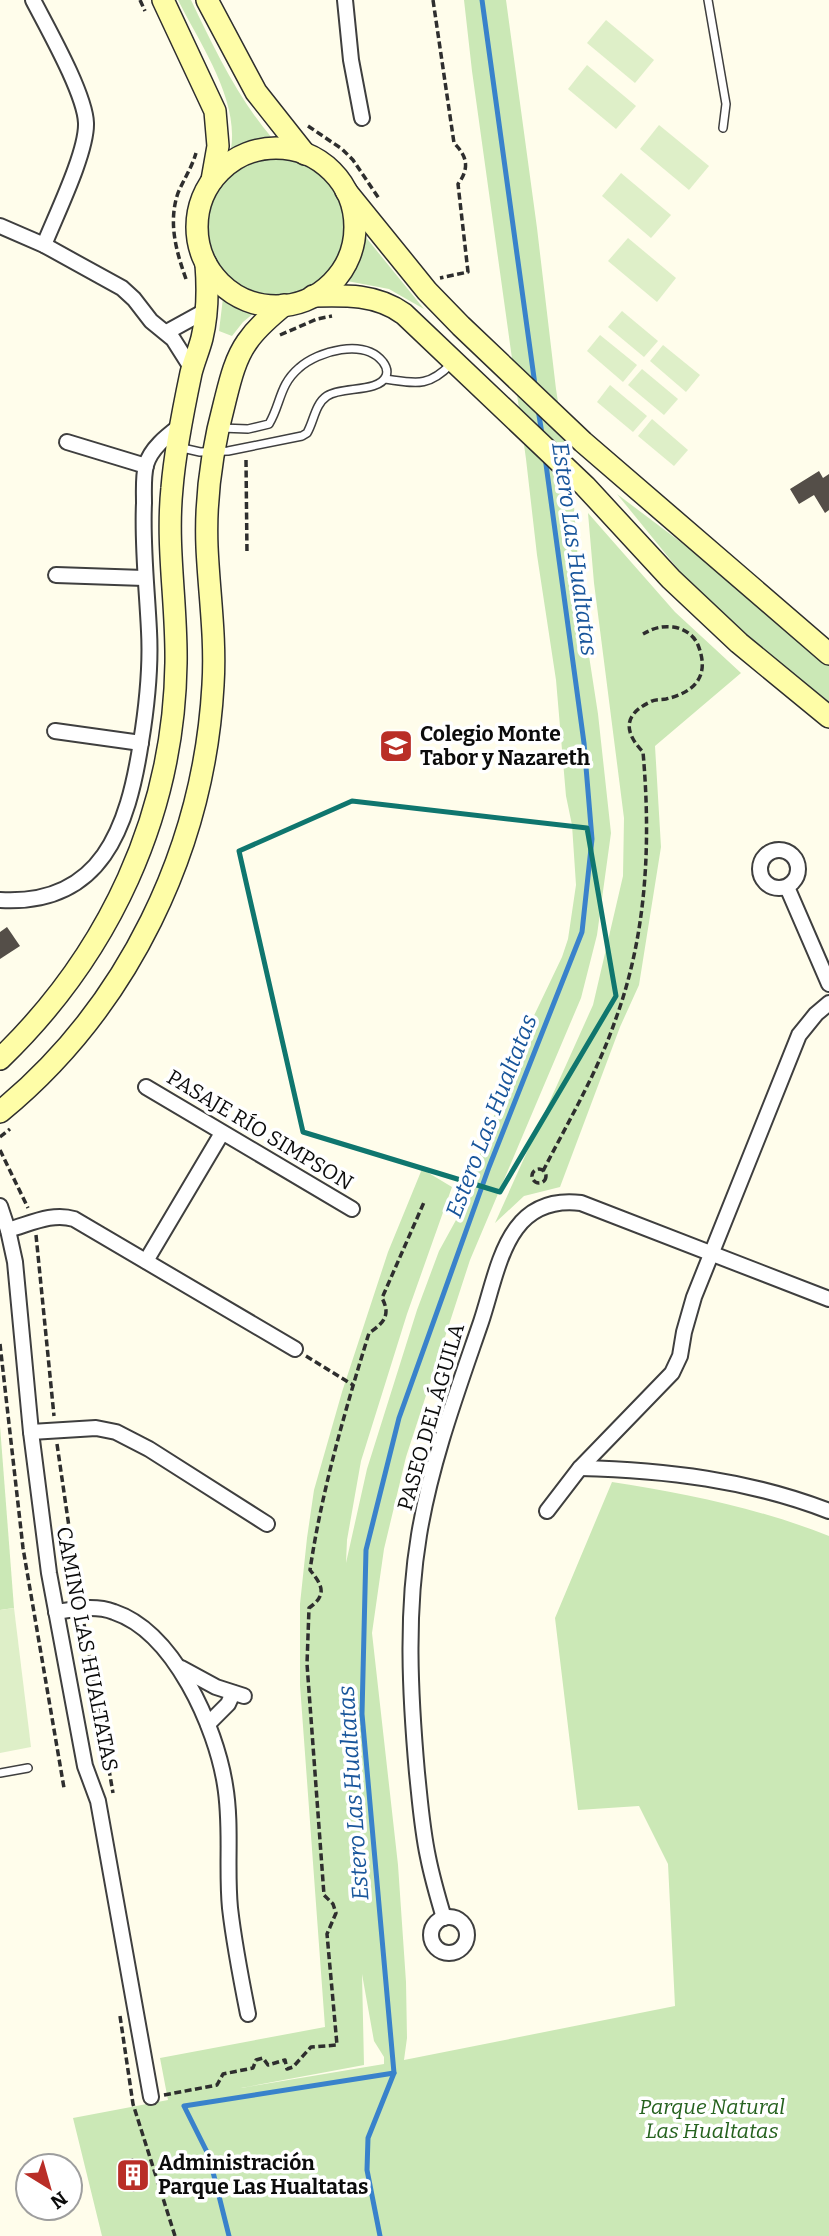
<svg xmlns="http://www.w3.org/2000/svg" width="829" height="2236" viewBox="0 0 829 2236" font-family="Bitter,serif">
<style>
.green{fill:#cbe8b6;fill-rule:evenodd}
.pitch{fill:#deefc8}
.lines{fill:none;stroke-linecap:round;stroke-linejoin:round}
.stream{stroke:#3982cb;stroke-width:5}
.building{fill:#544e48}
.lane-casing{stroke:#3f3f3f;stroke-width:10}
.street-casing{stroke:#3f3f3f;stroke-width:18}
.secondary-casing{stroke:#2e2e2e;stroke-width:24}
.path{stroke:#2e2e2e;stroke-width:3.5;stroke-dasharray:7 3.5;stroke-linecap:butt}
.lane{stroke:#fff;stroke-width:7}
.street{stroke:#fff;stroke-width:14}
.secondary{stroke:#fefda7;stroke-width:21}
.marked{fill:none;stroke:#0f766e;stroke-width:5;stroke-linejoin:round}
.labels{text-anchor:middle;stroke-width:7;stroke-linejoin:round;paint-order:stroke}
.poi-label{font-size:21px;font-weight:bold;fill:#0c0c0c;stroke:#fff;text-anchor:start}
.street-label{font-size:21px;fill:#0c0c0c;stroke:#fff}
.park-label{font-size:21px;font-style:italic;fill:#25621e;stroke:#fff}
.water-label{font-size:23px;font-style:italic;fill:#18559b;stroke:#fff}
</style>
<rect width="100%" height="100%" fill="#fffdeb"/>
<g class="green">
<path d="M178,0H191C214,48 237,97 272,138H259L231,149C239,99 200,44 178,0Z"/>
<path d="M464,0H506L537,228L556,389L574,506L581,604L598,714L611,833L597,935L581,998L470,1260L406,1457L384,1549L372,1633L398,1865L406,1982L407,2038L404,2060L675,2006L668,1864L639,1806L578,1810L555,1618L612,1482C685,1493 761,1509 829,1536V2236H102L73,2118L168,2100L160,2058L325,2027L300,1685V1604L307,1538L314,1490L342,1392L388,1252L422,1169L452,1187L407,1314L361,1461L347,1540L346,1563L367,1469L417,1310L439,1251L456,1220L519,1047L562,957L568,939L576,885L572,825L566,796L556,680L537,555L526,459L472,71ZM362,1974L374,2041L384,2057V2064L241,2088L364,2065Z"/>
<circle cx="276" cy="228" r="70"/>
<path d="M364,235L424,309L389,289L347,281L356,266Z"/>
<path d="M223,298L239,308L254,313L243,322L232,336L219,331Z"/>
<path d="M617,494L719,571L829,666V704L756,645L695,590Z"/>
<path d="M588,513L675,612L741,673L655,746L661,847L639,985L620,1027L560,1187L524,1196L495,1223L593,1005L623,876L624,818L594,583Z"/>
<path d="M0,1426L14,1608L0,1610Z"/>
</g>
<g class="pitch">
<path d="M606,20L654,60L635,83L587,43Z"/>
<path d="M587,65L636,106L616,129L568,89Z"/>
<path d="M659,125L709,166L689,190L640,149Z"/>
<path d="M621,173L671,215L651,238L602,196Z"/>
<path d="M628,238L676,278L657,302L608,261Z"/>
<path d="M622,311L658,341L644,357L608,327Z"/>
<path d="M600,335L637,365L623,382L587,351Z"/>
<path d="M663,345L700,375L686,392L650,361Z"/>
<path d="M642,369L678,399L664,415L628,385Z"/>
<path d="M610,385L647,416L633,432L597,402Z"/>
<path d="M652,419L688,450L674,466L638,436Z"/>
<path d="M14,1608L31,1747L0,1753V1610Z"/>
</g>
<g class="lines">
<g class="stream">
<path d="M482,0L535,385"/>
<path d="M538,409L542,434"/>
<path d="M229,2236L209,2156L184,2106L394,2073"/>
<path d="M380,2236L367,2170L368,2138L394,2073L362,1714L366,1550L399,1418L489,1167L582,932L592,839L584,743L545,457"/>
</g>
</g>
<g class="building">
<path d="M819,471L823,478L829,474V510L825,513L814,495L799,504L790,489Z"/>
<path d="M7,927L20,946L0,959V932Z"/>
<path d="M133,2158L145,2187L133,2192L121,2163Z"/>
</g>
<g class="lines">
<g class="lane-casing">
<g id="lane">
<path d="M708,0L726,104L723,128"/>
<path d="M385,379C415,383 428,388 451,364"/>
<path d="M178,447L200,452L228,451L302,436L307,433C314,421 315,404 327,396C342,386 379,393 386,376C388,371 386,366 383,362C364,338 318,351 299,368C279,385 281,404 269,424L248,429L221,428"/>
<path d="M0,1773L28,1768"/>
</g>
</g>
<g class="street-casing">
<g id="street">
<path d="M33,0C48,29 85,94 86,123C87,152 56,215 44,245"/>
<path d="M345,0L351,60L362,118"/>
<path d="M0,226L44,245L122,288L134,299L151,321L173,339L192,369"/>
<path d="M167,332L207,310"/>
<path d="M67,442L146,466"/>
<path d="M56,575L144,578"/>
<path d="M55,731L141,743"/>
<circle cx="779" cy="869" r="19"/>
<path d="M787,887L829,984"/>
<path d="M0,900C102,906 128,827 141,742C147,705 151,668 149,631C147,588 142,546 144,503C144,491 143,477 146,465C151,448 167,436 180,426"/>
<path d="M146,1087L352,1209"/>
<path d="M0,1206L8,1230L15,1262L31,1432L49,1573L85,1766L98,1801L151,2097"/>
<path d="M8,1230C30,1224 52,1212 74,1219L295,1349"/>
<path d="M146,1261L222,1133"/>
<path d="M31,1432L96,1428L116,1432L149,1449L267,1524"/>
<path d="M580,1468C665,1470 749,1480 829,1511"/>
<path d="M547,1511L580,1468L672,1373L680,1356L684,1332L694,1297L799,1035L816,1014L829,1003"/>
<path d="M56,1612C75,1609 95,1605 114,1612C174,1632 216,1727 225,1785C232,1826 226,1867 230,1908C234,1943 241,1979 248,2014"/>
<path d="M181,1668L216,1687L244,1696"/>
<path d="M208,1724L228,1704L233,1693"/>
<circle cx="449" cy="1935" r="18"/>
<path d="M444,1918C438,1898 432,1877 428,1857C422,1829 420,1801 417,1773C410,1694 406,1613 419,1535C431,1462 457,1392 481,1322C499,1268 506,1194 581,1203L829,1299"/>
</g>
</g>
<g class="secondary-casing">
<g id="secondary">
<path d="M163,0L215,111L218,146L212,180"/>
<path d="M207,0L256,92L305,154"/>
<circle cx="276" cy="227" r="79"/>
<path d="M346,191L427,291L461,326L583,442L829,654"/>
<path d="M313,296C345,295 377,294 404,314L585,486L671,579L739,643L829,717"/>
<path d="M0,1059C109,954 174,815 176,663C177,604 166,547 172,488C175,450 183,411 191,373C194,361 199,350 202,338C208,313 208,289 206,264"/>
<path d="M0,1112C128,1007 204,849 213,685C216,638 209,593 207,547C205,498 212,449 225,401C230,381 235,359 247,342C257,327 271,316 284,305"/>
</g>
</g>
<g class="path">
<path d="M140,0L145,11"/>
<path d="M433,0L454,143C467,156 470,168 458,184L468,272L440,278"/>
<path d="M308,126L342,149L353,160L380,200"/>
<path d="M186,279C176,251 168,222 178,193C184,179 192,167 196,153"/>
<path d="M280,335L317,319L332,316"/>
<path d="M246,460L247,554"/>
<path d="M0,1137L10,1129"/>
<path d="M0,1150L28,1208"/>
<circle cx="539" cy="1176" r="7"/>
<path d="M543,1171C567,1124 598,1071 615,1021C647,935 651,843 643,752C624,732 623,715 650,702C655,699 661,700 666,699C696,692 710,675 698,645C694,635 683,628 673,627C660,626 654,628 643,634"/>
<path d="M36,1235L54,1416"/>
<path d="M0,1344L23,1548L64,1788"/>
<path d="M306,1356L353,1385"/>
<path d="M57,1444L79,1596"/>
<path d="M84,1624L113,1793"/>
<path d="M120,2016L133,2104L175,2236"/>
<path d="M164,2095L217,2085L223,2074L253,2068L256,2060L263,2058L268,2065L285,2060L287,2069L293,2067L311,2047L337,2045L327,1934L336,1913L333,1904L324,1895L307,1664L309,1608C327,1595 323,1586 310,1570C322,1489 345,1411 369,1333C384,1323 391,1315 382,1298L425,1200"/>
</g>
<use href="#lane" class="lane"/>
<use href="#street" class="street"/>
<use href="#secondary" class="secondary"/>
</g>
<path class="marked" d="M352,801L587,828L616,996L500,1192L303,1132L239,851Z"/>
<defs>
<g id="school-square" transform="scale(1.75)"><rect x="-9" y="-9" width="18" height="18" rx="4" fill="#b92e27" stroke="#fff"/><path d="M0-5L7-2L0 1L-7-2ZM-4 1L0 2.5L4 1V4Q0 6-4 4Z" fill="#fff"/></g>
<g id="building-square" transform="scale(1.75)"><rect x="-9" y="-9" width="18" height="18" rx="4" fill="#b92e27" stroke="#fff"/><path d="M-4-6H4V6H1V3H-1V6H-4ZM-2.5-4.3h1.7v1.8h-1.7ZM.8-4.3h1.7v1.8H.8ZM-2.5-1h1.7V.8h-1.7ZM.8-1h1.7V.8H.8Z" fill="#fff"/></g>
</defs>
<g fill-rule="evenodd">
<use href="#school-square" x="396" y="746"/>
<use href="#building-square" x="133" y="2175"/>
</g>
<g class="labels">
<g class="poi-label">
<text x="420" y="741">Colegio Monte<tspan x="420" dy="24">Tabor y Nazareth</tspan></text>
<text x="158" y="2170">Administración<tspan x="158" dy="24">Parque Las Hualtatas</tspan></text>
</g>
<g class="street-label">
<text transform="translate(260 1130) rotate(31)" y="7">PASAJE RÍO SIMPSON</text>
<text transform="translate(431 1417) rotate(-74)" y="7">PASEO DEL ÁGUILA</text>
<text transform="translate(87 1649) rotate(79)" y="7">CAMINO LAS HUALTATAS</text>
</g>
<g class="park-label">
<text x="712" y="2114">Parque Natural<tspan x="712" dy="24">Las Hualtatas</tspan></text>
</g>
<g class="water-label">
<text transform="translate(575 549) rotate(82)" y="8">Estero Las Hualtatas</text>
<text transform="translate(491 1116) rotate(-69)" y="8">Estero Las Hualtatas</text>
<text transform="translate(353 1793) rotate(-94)" y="8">Estero Las Hualtatas</text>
</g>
</g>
<g transform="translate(49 2187) rotate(143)"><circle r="33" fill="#ffffff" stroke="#9e9e9e" stroke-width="2"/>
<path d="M0-5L12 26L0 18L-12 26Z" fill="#b92e27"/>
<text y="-10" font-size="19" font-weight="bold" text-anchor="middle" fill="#0c0c0c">N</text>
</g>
</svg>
